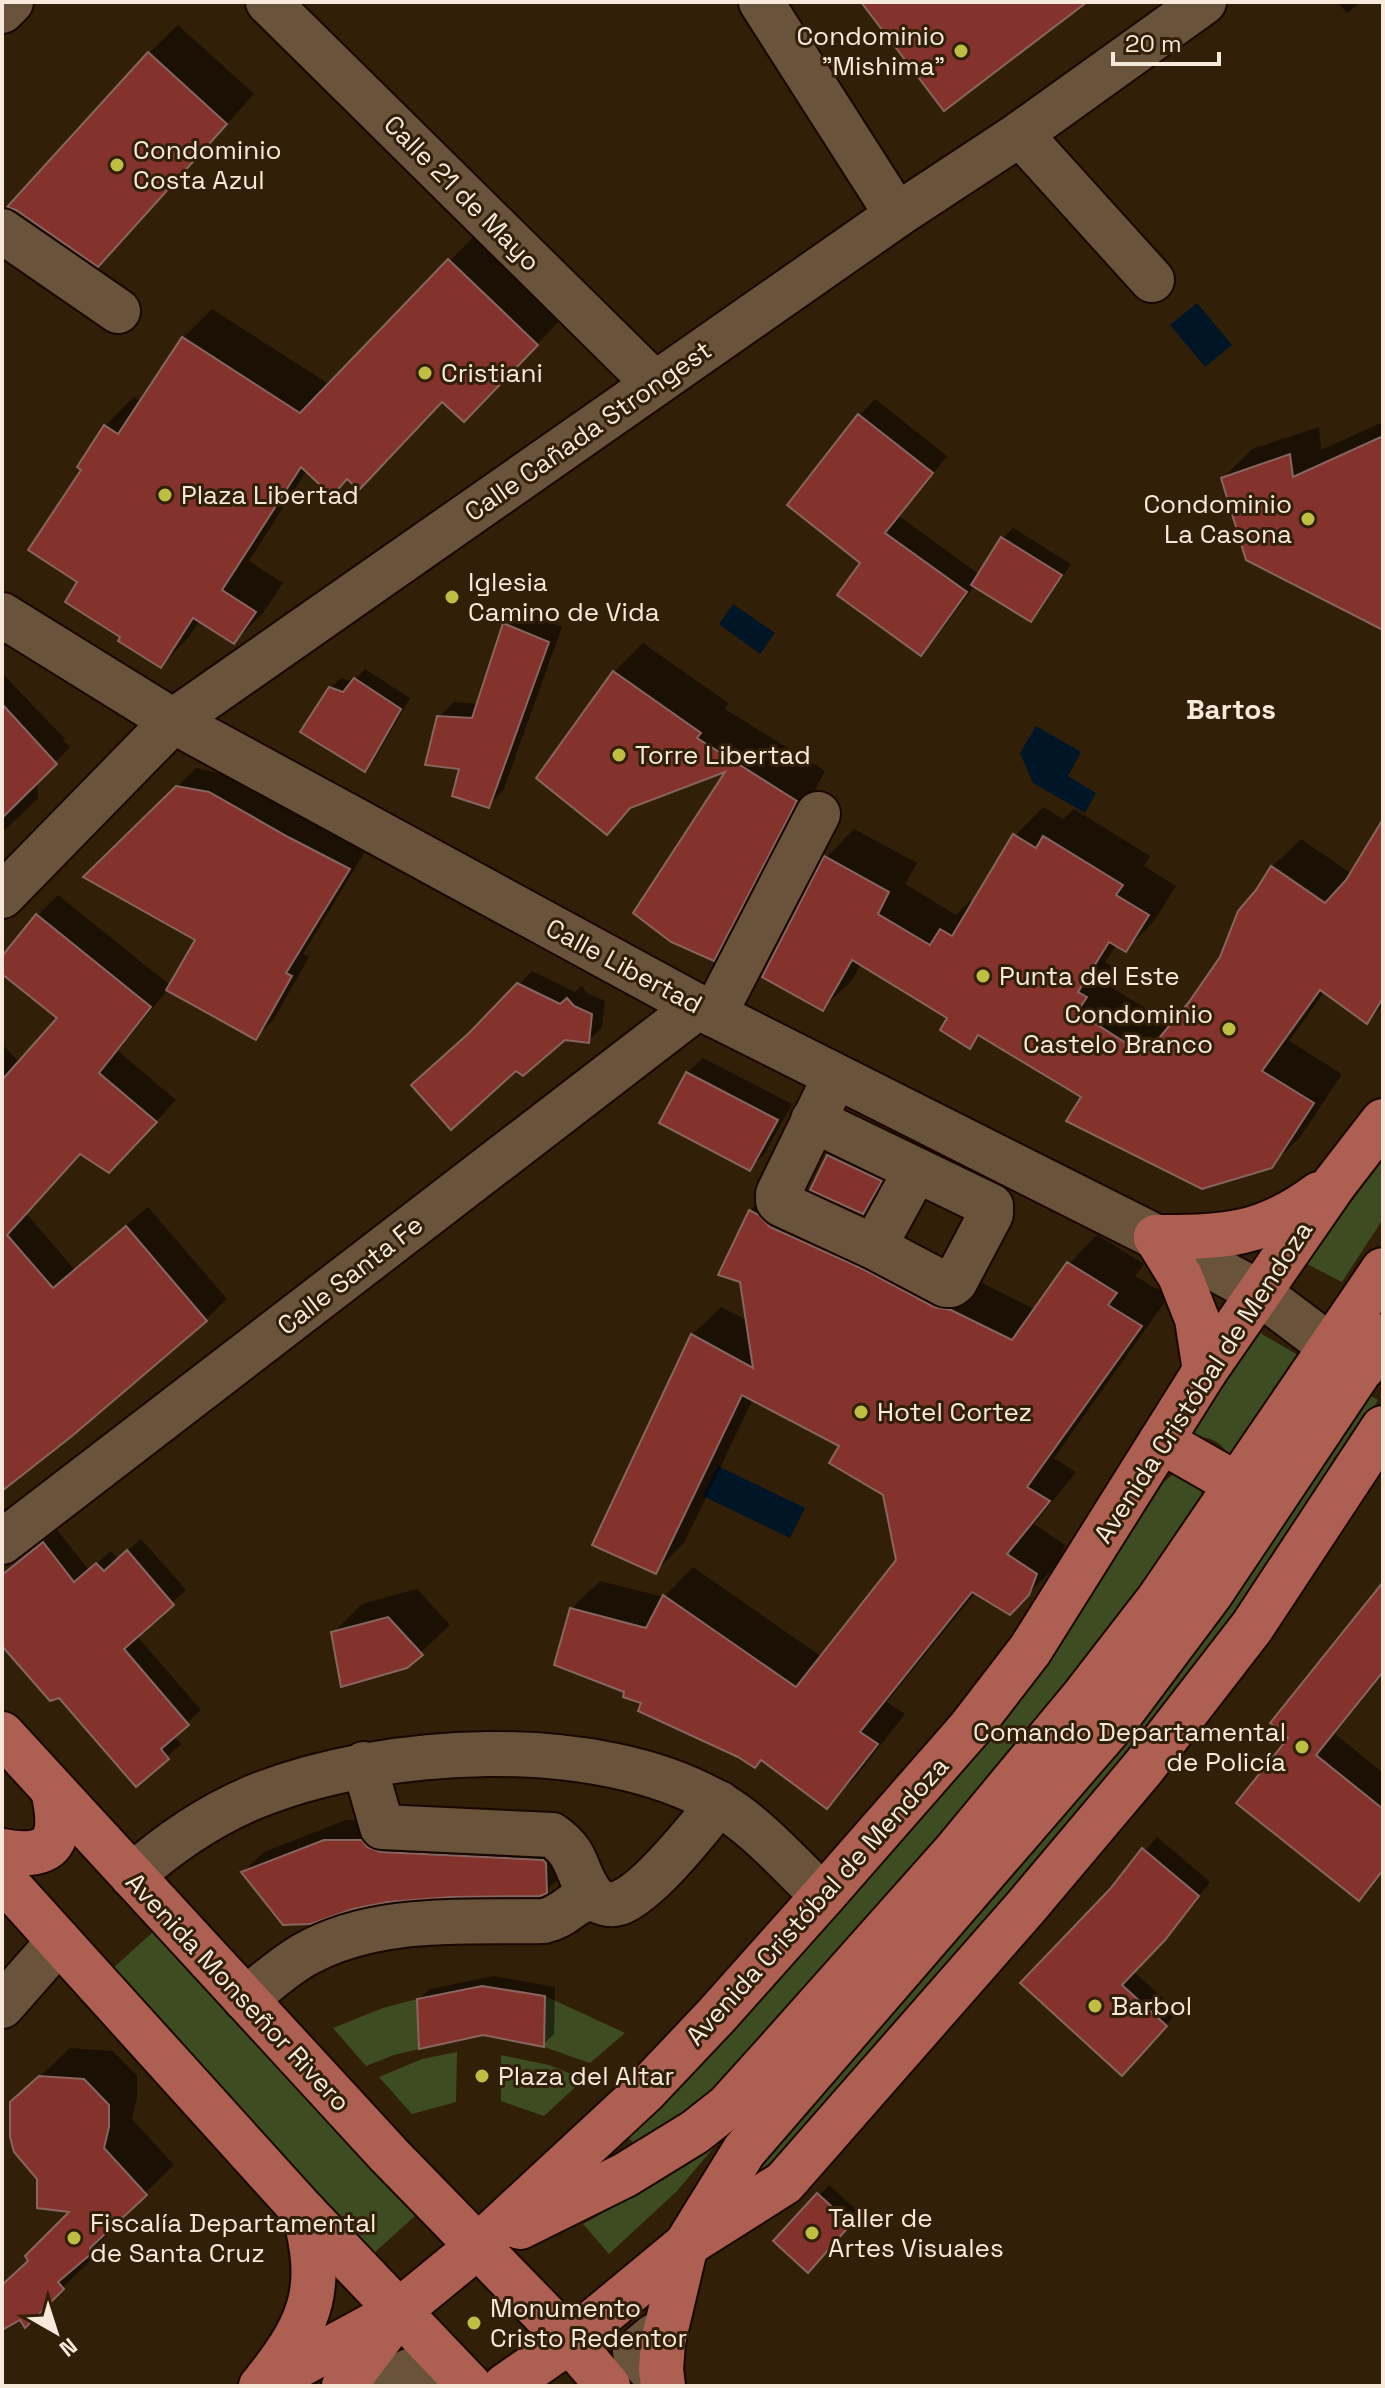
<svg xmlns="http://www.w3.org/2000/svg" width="1385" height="2388" viewBox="0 0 1385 2388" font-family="'Space Grotesk',sans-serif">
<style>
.green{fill:#3e4d21}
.water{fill:#001626}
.shadow{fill:#0007;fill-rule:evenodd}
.building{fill:#83332c;stroke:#886560;stroke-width:2}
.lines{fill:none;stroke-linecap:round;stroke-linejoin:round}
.minor-casing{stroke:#190800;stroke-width:48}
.major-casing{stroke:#190800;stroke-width:48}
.minor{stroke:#69533b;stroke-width:44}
.major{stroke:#ad6051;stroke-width:44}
.poi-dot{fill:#bebf42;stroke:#321f07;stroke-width:3}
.labels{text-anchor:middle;stroke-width:6;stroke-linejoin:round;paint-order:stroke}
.poi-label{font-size:26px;fill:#f7eadc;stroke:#321f07;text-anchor:start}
.street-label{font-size:26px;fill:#f7eadc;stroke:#321f07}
.neighbourhood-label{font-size:28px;font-weight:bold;fill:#f7eadc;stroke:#321f07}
</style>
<rect width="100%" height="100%" fill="#321f07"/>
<g class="green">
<path d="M1383,1160V1219L1342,1282L1305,1263Z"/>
<path d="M1255,1330L1303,1358L1233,1461C1220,1440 1212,1437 1188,1436Z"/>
<path d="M1364,1392L1378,1400L1241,1612L1174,1702L790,2148L762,2169L754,2170Z"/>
<path d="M1185,1471C1202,1481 1203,1487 1200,1507L1095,1657L1015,1754L704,2106L635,2145L629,2138L837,1910L1019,1701L1062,1642L1164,1482L1172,1475Z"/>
<path d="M153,1932L416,2215L374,2253L112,1969Z"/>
<path d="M545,1996L625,2033L590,2063L544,2047Z"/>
<path d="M417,1999L419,2049L394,2055L366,2066L333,2028L383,2008Z"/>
<path d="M457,2052L456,2102L412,2114L379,2077L422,2059Z"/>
<path d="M501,2055L549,2065L584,2079L544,2116L501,2101Z"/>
<path d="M720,2140L677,2191L609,2254L583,2224L666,2178Z"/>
</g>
<g class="water">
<path d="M1197,303L1232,345L1205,367L1170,325Z"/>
<path d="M733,604L775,633L760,654L719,624Z"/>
<path d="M1036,726L1081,752L1068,776L1096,793L1085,813L1033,783L1020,753Z"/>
<path d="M718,1466L805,1508L790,1538L703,1496Z"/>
</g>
<g class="shadow">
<path d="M1337,2H1361L1347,13Z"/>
<path d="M178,25L254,94L126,235L149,53Z"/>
<path d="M478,232L565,315L492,391L443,400L348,477L307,470L249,561L283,583L263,613L234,642L200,620L189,637L161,666L123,637L80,581L83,469L105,426L134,397L141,402L183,338L212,309L330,385Z"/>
<path d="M875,399L947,456L899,516L980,575L1003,538L1013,528L1071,564L1041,610L1031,620L975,585L936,638L921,653L863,563L789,505L860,415Z"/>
<path d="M1383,422V628L1223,478L1252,449L1319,427L1321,450Z"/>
<path d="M519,609L562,627L503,791L488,805L462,768L439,717L454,702L479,704L504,624Z"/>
<path d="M643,643L728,703L725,709L825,771L743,929L714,958L730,768L636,804L607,833L614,672Z"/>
<path d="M365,669L410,698L375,759L365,769L330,688L341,678L353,682Z"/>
<path d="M2,673L65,739L63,740L70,747L37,780L38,798L5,830L2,828Z"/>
<path d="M196,768L228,775L366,850L303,954L309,957L274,1019L255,1038L168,989L118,1051L176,1100L130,1150L81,1153L26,1213L74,1269L148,1207L227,1299L206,1319L71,1435L2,1488V1044L20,1063L60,1018L2,971V960L37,916L58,895L171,986L197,940L86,876Z"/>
<path d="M1043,807L1063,819L1074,809L1150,856L1144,866L1176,886L1154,921L1126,950L1117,944L1105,962L1114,968L1104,983L1173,1025L1222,958L1272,867L1301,839L1352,874L1383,823V1005L1367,1022L1325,991L1289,1041L1342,1074L1301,1136L1271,1166L1084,1096L981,1035L970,1046L950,1018L861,964L852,980L823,1008L826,858L854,829L917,863L905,884L956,915L970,901L974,903L1015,836ZM1277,868L1334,907L1332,911L1274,871Z"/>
<path d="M532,971L575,992L582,986L587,993L605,1001L602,1027L588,1041L480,1024Z"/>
<path d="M703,1058L792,1104L765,1153L750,1168L687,1073Z"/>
<path d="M839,1146L890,1170L873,1202L863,1212L812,1189L829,1156Z"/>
<path d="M779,1183L964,1279L980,1282L1036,1310L1069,1264L1097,1235L1144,1264L1135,1276L1169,1296L1054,1458L1076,1472L1034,1524L1065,1545L1058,1564L1010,1612L976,1592L887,1702L905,1714L855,1778L827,1807L762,1758L644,1702L626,1690L571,1609L600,1581L664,1597L693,1567L822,1657L899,1561L885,1493L842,1445L753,1399L684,1543L655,1572L692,1335L721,1307L748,1321L750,1211Z"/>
<path d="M57,1530L89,1570L111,1551L118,1559L141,1539L186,1590L136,1635L201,1710L174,1736L181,1744L136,1785L60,1696L2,1643V1575Z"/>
<path d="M1383,1586V1679L1381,1677L1335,1734L1383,1773V1872L1358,1898L1291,1738Z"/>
<path d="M417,1589L450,1625L406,1666L333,1633L362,1604Z"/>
<path d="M346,1820H383L564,1840L567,1870L546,1891L243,1872L264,1852Z"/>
<path d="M1157,1837L1210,1882L1177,1925L1133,1971L1178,2012L1122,2073L1112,1890Z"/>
<path d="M494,1976L555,1987L554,2034L543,2045L419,1999L430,1989Z"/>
<path d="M70,2048L113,2051L137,2076V2097L132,2119L174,2165L118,2219L120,2222L88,2254L92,2259L25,2324L20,2317L2,2310V2287L30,2260L73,2211L39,2178L12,2103Z"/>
<path d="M829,2185L860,2213L818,2260L776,2241Z"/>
</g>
<g class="building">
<path d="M861,2H1087L944,111Z"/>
<path d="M148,52L227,124L98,267L16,210L7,207Z"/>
<path d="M448,259L538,345L464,422L442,402L359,490L347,479L332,496L301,467L222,590L256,612L234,644L193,618L161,668L118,641L120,637L65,602L77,582L28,550L81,470L77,467L104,425L118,434L182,337L300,413Z"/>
<path d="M858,414L933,473L885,533L967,592L921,656L837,595L860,563L787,505Z"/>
<path d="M1383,436V630L1246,560L1221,478L1290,454L1293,477Z"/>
<path d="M1001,537L1062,575L1031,622L971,585Z"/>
<path d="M503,623L549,642L489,808L452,796L459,769L425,765L437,716L472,718Z"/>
<path d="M613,671L701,733L697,738L797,801L714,961L671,942L633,913L725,772L630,808L607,835L536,778Z"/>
<path d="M354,678L401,709L365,772L300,732L329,687L343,692Z"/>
<path d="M2,704L57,764L2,818Z"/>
<path d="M176,786L209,792L290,838L350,869L286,973L292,976L256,1040L166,990L195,940L83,877Z"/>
<path d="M1383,819V998L1367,1024L1320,990L1262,1071L1314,1103L1272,1168L1202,1189L1066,1121L1081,1097L978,1035L970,1049L940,1030L947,1018L852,960L823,1011L762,977L824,856L889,892L878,914L930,945L940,929L952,936L1013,834L1036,848L1043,836L1123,885L1116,895L1149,915L1126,952L1109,942L1078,992L1087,997L1077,1012L1142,1053L1160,1037L1189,1002L1220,957L1238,911L1256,890L1271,866L1325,903L1346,880Z"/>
<path d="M36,914L151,1007L99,1073L157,1122L109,1173L80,1154L7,1235L53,1288L126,1226L207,1321L72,1436L2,1491V1080L57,1018L2,974V956Z"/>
<path d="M517,983L560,1004L567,998L574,1006L592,1014L589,1043L565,1040L523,1076L516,1071L451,1130L411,1085L469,1033Z"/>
<path d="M686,1072L778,1120L750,1171L659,1123Z"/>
<path d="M827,1155L882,1181L863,1214L810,1190Z"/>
<path d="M749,1210L759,1215L770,1227L863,1269L934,1307L951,1310L1012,1340L1067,1262L1117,1293L1108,1305L1142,1326L1027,1487L1050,1501L1007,1554L1037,1574L1029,1595L1010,1615L972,1592L860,1732L878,1744L827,1809L761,1760L755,1768L738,1757L638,1711L641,1703L623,1697L624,1692L554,1665L570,1608L646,1628L663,1595L796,1687L896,1560L883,1495L829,1463L839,1446L742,1395L656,1574L592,1545L691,1334L753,1368L740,1282L718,1275Z"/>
<path d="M43,1542L74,1582L96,1563L104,1571L127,1550L174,1605L124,1649L189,1725L161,1749L169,1759L136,1787L59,1698L50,1701L2,1646V1575Z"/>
<path d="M1383,1582V1672L1316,1755L1383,1809V1870L1359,1901L1236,1803L1288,1738L1270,1723Z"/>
<path d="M388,1617L423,1655L407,1668L341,1687L331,1632Z"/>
<path d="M324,1840H362L367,1847L381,1852L543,1860L546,1863L547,1893L540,1896L452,1897L388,1902L353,1909L311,1924L283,1925L241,1872Z"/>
<path d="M1142,1848L1199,1896L1165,1940L1122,1985L1167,2026L1122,2076L1020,1983L1110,1889Z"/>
<path d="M482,1986L545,1996L544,2047L483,2035L419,2049L417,1999Z"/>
<path d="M39,2076L84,2079L109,2105V2127L104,2148L147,2195L90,2248L92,2253L58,2282L64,2289L25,2328L20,2320L2,2330V2285L28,2261L25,2256L69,2212L37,2208V2179L14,2152L10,2137V2102Z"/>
<path d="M817,2193L851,2224L808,2273L773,2241Z"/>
</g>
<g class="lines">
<g class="minor-casing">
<g id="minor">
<path d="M268,2L655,384"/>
<path d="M761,2L897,215"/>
<path d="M2,11L11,2"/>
<path d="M1020,134L1152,280"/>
<path d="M2,231L118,311"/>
<path d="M2,615L173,721L695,1005L1156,1237L1258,1292L1331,1347L1365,1366"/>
<path d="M2,896L173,721L897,215L1020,134L1204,2"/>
<path d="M714,1015L818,814"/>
<path d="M813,1120L991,1206V1214L955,1282L951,1285H946L874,1247L781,1204L778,1201V1194L835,1077"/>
<path d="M874,1247L916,1170"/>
<path d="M2,1542L686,1016L695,1005"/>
<path d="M364,1764L382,1827L552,1835C581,1855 574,1872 592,1895C598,1903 610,1906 619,1903C649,1892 698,1829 719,1803"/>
<path d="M132,1876C168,1844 209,1816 254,1797C381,1745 597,1732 719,1804C757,1826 791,1866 823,1896"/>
<path d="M245,1999C264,1985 283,1967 304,1955C376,1914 465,1923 544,1921C567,1916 572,1900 593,1897"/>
<path d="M2,2006L59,1941"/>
<path d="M654,2336L652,2372L635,2352Z"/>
<path d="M392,2386L409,2371L417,2380L410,2386"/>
</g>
</g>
<g class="major-casing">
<g id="major">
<path d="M1156,1237C1224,1237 1263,1236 1319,1194"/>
<path d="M1156,1237L1180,1276L1197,1319L1205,1371"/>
<path d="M1161,1441L1238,1485"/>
<path d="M2,1734L389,2155L570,2341L608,2386"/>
<path d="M2,1851C56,1861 64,1838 53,1790"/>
<path d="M2,1878L304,2212L470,2386"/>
<path d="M520,2227L625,2175L695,2132L728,2106L774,2055L953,1854L1084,1696L1159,1599L1383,1270"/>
<path d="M266,2380C313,2321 324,2286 304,2212"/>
<path d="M261,2386L399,2311L477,2247L644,2092L716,2016L823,1896L970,1728L1030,1650L1205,1371L1335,1183L1383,1121"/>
<path d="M344,2386L391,2323"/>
<path d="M505,2386L570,2341L686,2245L784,2183L1026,1907L1143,1768L1252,1627L1383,1428"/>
<path d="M663,2386L661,2369L663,2342L686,2245L744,2151L1113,1724L1211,1593L1383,1336"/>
</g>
</g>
<use href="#minor" class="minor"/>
<use href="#major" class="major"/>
</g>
<g class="poi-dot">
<circle cx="961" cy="51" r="8"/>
<circle cx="117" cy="165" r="8"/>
<circle cx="425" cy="373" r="8"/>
<circle cx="165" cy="495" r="8"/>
<circle cx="1308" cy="519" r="8"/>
<circle cx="452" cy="597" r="8"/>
<circle cx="619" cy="755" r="8"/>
<circle cx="983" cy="976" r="8"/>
<circle cx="1229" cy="1029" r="8"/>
<circle cx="861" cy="1412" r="8"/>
<circle cx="1302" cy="1747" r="8"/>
<circle cx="1095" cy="2006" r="8"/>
<circle cx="482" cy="2076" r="8"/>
<circle cx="812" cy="2233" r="8"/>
<circle cx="74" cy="2238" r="8"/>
<circle cx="474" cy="2323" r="8"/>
</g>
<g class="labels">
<g class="poi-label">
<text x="945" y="45" text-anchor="end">Condominio<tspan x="945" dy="30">"Mishima"</tspan></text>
<text x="133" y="159">Condominio<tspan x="133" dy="30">Costa Azul</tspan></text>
<text x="441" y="382">Cristiani</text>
<text x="181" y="504">Plaza Libertad</text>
<text x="1292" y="513" text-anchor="end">Condominio<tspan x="1292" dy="30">La Casona</tspan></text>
<text x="468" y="591">Iglesia<tspan x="468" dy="30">Camino de Vida</tspan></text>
<text x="635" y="764">Torre Libertad</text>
<text x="999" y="985">Punta del Este</text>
<text x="1213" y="1023" text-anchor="end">Condominio<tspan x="1213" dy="30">Castelo Branco</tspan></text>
<text x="877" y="1421">Hotel Cortez</text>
<text x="1286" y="1741" text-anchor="end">Comando Departamental<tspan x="1286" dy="30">de Policía</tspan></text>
<text x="1111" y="2015">Barbol</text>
<text x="498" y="2085">Plaza del Altar</text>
<text x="828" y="2227">Taller de<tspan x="828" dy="30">Artes Visuales</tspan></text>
<text x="90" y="2232">Fiscalía Departamental<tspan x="90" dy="30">de Santa Cruz</tspan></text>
<text x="490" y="2317">Monumento<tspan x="490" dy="30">Cristo Redentor</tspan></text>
</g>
<g class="street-label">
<text transform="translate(462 193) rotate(45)" y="9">Calle 21 de Mayo</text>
<text transform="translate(588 431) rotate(-35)" y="9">Calle Cañada Strongest</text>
<text transform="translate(624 966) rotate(28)" y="9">Calle Libertad</text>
<text transform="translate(350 1275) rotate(-38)" y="9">Calle Santa Fe</text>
<text transform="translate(1203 1382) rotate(-57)" y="9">Avenida Cristóbal de Mendoza</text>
<text transform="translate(817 1901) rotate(-48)" y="9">Avenida Cristóbal de Mendoza</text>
<text transform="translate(238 1992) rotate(47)" y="9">Avenida Monseñor Rivero</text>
</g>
<g class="neighbourhood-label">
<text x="1231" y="719">Bartos</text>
</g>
</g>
<rect width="1385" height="2388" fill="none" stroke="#f7eadc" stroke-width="8"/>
<g transform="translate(56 2332) rotate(141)" stroke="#321f07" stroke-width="6" paint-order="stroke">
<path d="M0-6L14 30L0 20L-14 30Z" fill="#f7eadc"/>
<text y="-12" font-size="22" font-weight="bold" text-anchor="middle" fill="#f7eadc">N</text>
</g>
<path d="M1113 52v12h106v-12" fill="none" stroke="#f7eadc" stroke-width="4"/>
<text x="1125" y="52" font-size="24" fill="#f7eadc" stroke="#321f07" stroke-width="6" paint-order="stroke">20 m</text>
</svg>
